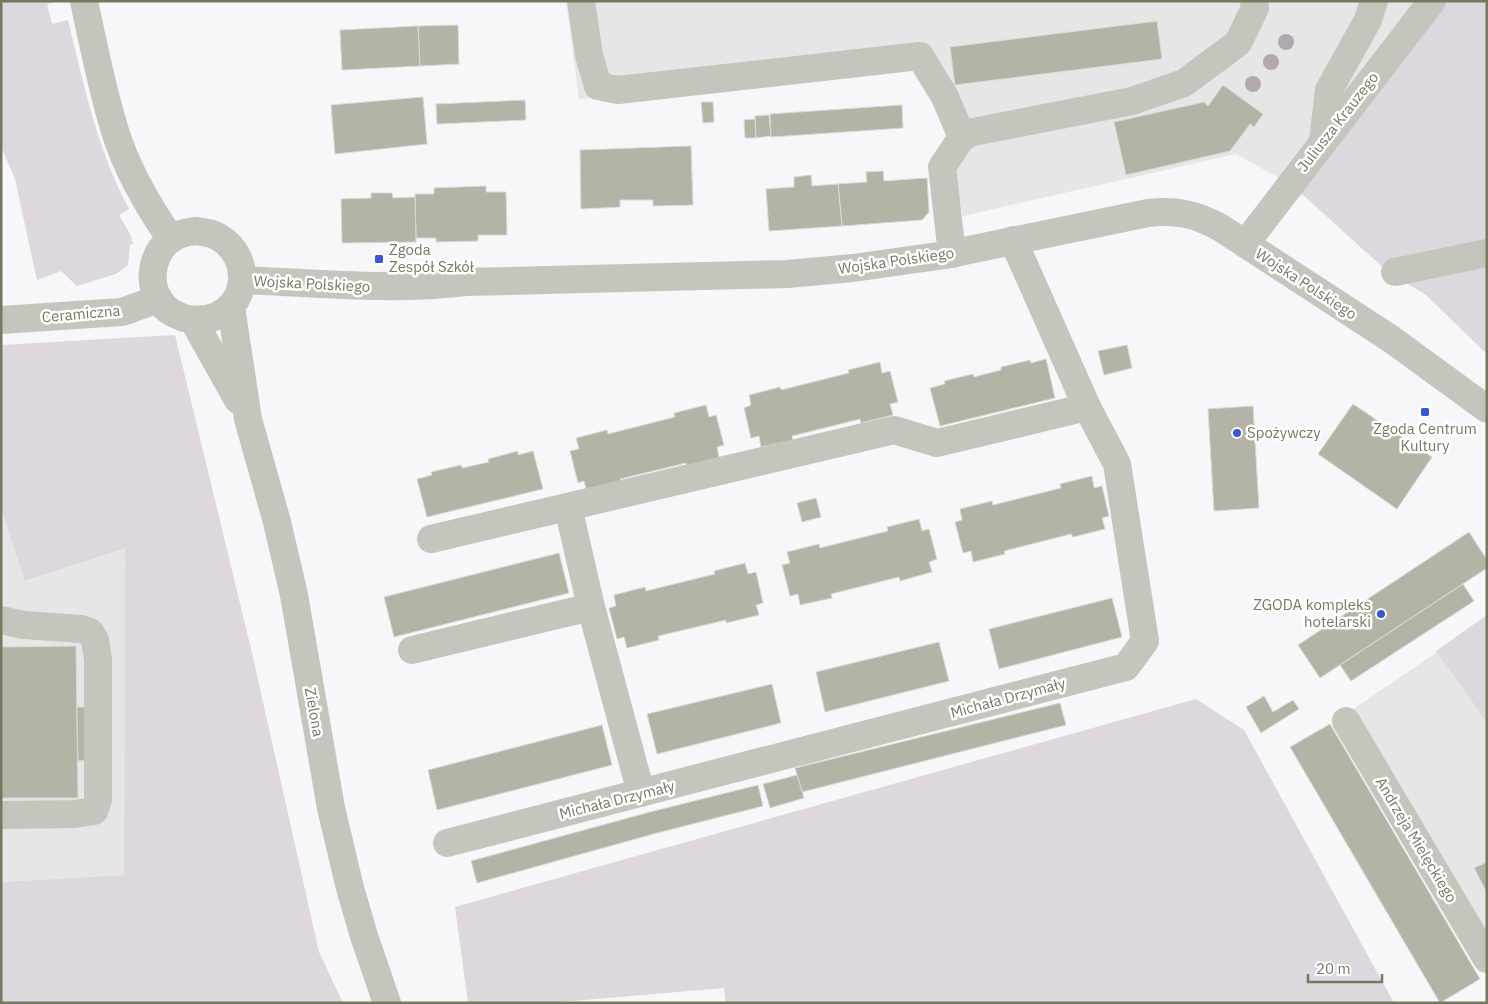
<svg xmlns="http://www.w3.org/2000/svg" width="1488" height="1004" viewBox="0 0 1488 1004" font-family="'IBM Plex Sans',sans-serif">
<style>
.built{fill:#e7e6e6}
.green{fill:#ded7dd}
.building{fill:#b3b3a6;stroke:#d9d8da}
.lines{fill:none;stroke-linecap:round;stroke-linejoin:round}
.minor{stroke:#c5c5bd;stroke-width:28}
.tree{fill:#b3a8af}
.poi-dot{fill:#3b58d2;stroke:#fff;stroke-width:2}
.labels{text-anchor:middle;stroke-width:5;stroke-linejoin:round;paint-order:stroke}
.street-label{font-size:15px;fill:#787861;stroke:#fff}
.poi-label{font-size:15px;fill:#787861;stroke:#fff;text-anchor:start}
</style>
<rect width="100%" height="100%" fill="#f7f6f8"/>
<g class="built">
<path d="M566,1H1429L1292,185L1236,154L963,216L940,101L921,68L579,99Z"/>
<path d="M1,508L26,581L125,547L124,875L1,882Z"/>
<path d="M1487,618V939L1349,712Z"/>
</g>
<g class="green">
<path d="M1,1H60L47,4L52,24L68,20C84,85 97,150 129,209L119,215L131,236L133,244L130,245L128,265L116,274L77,286L61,271L37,280L15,179L1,146Z"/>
<path d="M1429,1H1487V354L1426,295L1388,272L1292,185Z"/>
<path d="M175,335L252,653L319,952L343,1003H1V882L124,875L125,548L25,581L1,508V345Z"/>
<path d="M1487,615V722L1436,651Z"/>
<path d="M1196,699L1244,730L1394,1003H726L724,988L549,1003H468L455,907Z"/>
</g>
<g class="building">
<path d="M1157,21L1162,59L955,85L950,47Z"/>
<path d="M458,25L459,64L420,66L418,26Z"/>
<path d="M418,26L420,66L342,70L340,30Z"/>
<path d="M1223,85L1263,114L1254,127L1250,124L1230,151L1126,175L1114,122L1204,102L1208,106Z"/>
<path d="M423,97L427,144L335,154L331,105Z"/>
<path d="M525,100L526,120L437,124L436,104Z"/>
<path d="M701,102H713L714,122L703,123Z"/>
<path d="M902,105L903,128L771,137L770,114Z"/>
<path d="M769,115L771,136L756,138L755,116Z"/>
<path d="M755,119L756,138H745L744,120Z"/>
<path d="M691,146L693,205L653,206V200H620V207L581,209L580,150Z"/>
<path d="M883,171L884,181L927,178L929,212L922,220L842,226L838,184L867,182L866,172Z"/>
<path d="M811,175L812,186L838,184L842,226L769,231L766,189L794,187V177Z"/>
<path d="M486,186V192H506L507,235H478V241L436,242V238H416L415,194H434V188Z"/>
<path d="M371,193H392L393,198L415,197L416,242L342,243L341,199L371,198Z"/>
<path d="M1127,345L1132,368L1104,375L1098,351Z"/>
<path d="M1046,359L1055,398L940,426L930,388L945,384L944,381L973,374L974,377L1001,370V367L1030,360L1031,363Z"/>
<path d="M880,362L882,373L890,371L898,402L890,404L893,415L861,423L860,419L792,436L793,440L761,447L759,436L751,438L744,408L751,405L749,395L780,387L781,390L849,373L848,370Z"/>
<path d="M1353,404L1432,457L1397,509L1318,454Z"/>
<path d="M706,405L709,417L716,415L724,445L717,447L719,458L687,466L686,463L620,479L621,483L587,492L584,481L578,483L570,451L579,449L576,438L607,430L608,434L675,417L674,413Z"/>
<path d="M1253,406L1259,508L1214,511L1208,409Z"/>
<path d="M518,451V455L533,451L543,489L427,517L417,479L432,475L431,472L461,465L462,468L489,462L488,459Z"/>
<path d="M1092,476L1094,488L1102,486L1109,516L1102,518L1105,529L1073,537L1071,534L1004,551L1005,554L973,562L971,551L963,553L955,522L962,520L960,509L992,501L993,505L1061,488L1060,484Z"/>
<path d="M816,498L821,517L802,522L797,503Z"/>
<path d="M919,519L922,531L929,529L937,559L929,562L932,572L900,581L899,577L831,594L832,598L800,605L798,594L790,596L782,565L790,563L787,552L819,544L820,548L888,531L887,527Z"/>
<path d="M1469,532L1487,560V568L1320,678L1298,645Z"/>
<path d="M559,553L569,593L394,637L384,597Z"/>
<path d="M745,563L748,574L756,572L763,603L756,605L759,615L726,623V620L658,636L659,640L627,648L624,637L617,639L609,608L616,606L614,595L645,587L646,591L715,574L714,571Z"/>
<path d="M1463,584L1474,601L1351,681L1340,665Z"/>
<path d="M1112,598L1122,637L999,669L989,629Z"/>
<path d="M939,642L949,681L825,712L816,672Z"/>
<path d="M76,646L78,798H1V647Z"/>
<path d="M772,684L781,723L657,754L647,714Z"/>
<path d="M1264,696L1273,712L1293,700L1299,709L1261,733L1246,707Z"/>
<path d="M1060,703L1066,725L802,792L795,768Z"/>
<path d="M77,707H93L89,760L78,761Z"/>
<path d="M1330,724L1480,979L1440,1003L1290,747Z"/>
<path d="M602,725L612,765L437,810L428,770Z"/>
<path d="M797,775L804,798L770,808L763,784Z"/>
<path d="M758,785L763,806L657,833L477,883L471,861L650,812Z"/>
<path d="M1487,862V893L1474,868Z"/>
</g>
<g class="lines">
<g class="minor">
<path d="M84,1C93,44 102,89 115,131C127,170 148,206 171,239"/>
<path d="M581,1L589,55L598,86L618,90L920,56L945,97L962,137"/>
<path d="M1323,141L1329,90L1368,20L1374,1"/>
<path d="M195,231C203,232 213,233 220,238C253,258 249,310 207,319C199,320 192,320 184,318C174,314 166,311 160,301C147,283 152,253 170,240C177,234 186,232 195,231Z"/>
<path d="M1245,244L1432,1"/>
<path d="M952,254L942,167L962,137L973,132L1132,101L1184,83L1238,43L1255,8L1254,1"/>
<path d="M1395,272L1487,253"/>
<path d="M242,280C317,283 391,291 466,282L787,274L853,268L945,255L1148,213C1177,210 1196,214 1221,228L1391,339L1487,409"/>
<path d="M231,307L248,419L277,522L294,595L331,808L350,888L364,936L387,1003"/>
<path d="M1,320L122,312L158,299"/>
<path d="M193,320L238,400"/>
<path d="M568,507L591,607L641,793"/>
<path d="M431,539L894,430L937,443L1087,407"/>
<path d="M1,620L24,625L81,629L90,632L95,640L98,659V800L94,811L74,814L1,815"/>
<path d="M412,650L591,607"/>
<path d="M1346,721L1487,959"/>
<path d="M447,843L1126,667L1145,641L1117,464L1087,407L1013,240"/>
</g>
</g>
<g class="tree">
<circle cx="1286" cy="42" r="8"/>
<circle cx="1271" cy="62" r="8"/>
<circle cx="1253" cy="84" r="8"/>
</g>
<g class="poi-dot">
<rect x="374" y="254" width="10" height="10" rx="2.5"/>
<rect x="1420" y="407" width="10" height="10" rx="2.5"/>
<circle cx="1237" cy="433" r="5"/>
<circle cx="1381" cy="614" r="5"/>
</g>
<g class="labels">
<g class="street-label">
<text transform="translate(1338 122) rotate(-52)" y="5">Juliusza Krauzego</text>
<text transform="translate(896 261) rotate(-8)" y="5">Wojska Polskiego</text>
<text transform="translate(312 284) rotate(3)" y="5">Wojska Polskiego</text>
<text transform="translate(1306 284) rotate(33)" y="5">Wojska Polskiego</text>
<text transform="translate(81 314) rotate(-5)" y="5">Ceramiczna</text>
<text transform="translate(1008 698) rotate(-15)" y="5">Michała Drzymały</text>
<text transform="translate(314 712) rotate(80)" y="5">Zielona</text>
<text transform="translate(617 800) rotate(-14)" y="5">Michała Drzymały</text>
<text transform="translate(1416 840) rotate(59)" y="5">Andrzeja Mielęckiego</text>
</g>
<g class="poi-label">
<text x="389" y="255">Zgoda<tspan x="389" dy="17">Zespół Szkół</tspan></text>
<text x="1425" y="434" text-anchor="middle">Zgoda Centrum<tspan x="1425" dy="17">Kultury</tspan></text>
<text x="1247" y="438">Spożywczy</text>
<text x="1371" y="610" text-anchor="end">ZGODA kompleks<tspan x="1371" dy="17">hotelarski</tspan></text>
</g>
</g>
<rect width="1488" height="1004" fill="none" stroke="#787861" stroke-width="5"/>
<path d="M1308 974v8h74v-8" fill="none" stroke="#787861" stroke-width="2.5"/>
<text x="1316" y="974" font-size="15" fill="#787861" stroke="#ffffff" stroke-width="4" paint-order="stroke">20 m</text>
</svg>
